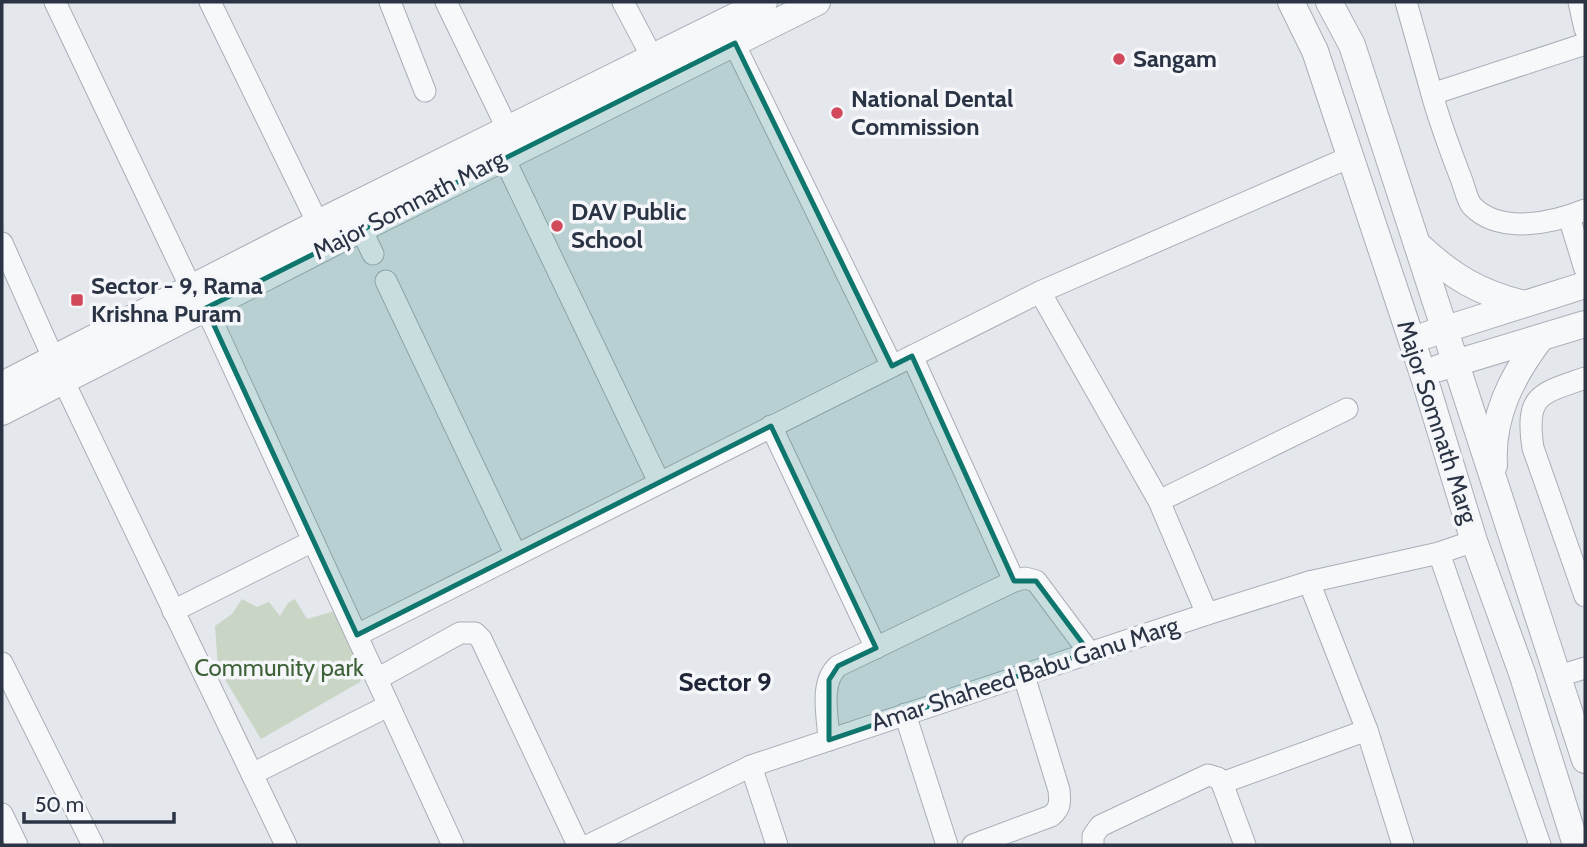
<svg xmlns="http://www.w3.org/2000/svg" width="1587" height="847" viewBox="0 0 1587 847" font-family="Cabin,sans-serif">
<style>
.green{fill:#c9d6c5}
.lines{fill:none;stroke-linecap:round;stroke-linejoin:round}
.minor-casing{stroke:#a9aeb7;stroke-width:23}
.tertiary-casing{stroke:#a9aeb7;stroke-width:28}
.minor{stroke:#f7f8fa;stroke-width:21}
.tertiary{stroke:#f7f8fa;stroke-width:26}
.marked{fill:#0f766e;fill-opacity:0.2;stroke:#0f766e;stroke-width:5;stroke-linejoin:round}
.poi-dot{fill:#d1495b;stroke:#f4f6f9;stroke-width:2.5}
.labels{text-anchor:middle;stroke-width:7;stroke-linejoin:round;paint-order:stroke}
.poi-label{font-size:24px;font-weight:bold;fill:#2b3445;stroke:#f4f6f9;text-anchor:start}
.street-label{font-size:24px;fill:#2b3445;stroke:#f4f6f9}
.park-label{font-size:24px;fill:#3f6138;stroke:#f4f6f9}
.neighbourhood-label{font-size:26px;font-weight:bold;fill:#1d2536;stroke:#f4f6f9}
</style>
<rect width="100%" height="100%" fill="#e4e7ec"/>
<path class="green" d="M242,599L257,607L269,602L280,616L288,603L295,599L307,619L335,611L364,675L360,682L261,739L218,668L215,626L232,614Z"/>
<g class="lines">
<g class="minor-casing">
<g id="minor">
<path d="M55,2L191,288"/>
<path d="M210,2L324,236"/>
<path d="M390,2L425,91"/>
<path d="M446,2L507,128"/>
<path d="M623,2L652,57"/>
<path d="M1406,2L1432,94L1585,44"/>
<path d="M1579,2L1585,29"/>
<path d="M728,31L892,366"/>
<path d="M1432,94C1440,124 1451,152 1462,181C1465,189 1467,200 1472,206C1500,235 1553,223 1585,210"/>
<path d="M504,158L659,482"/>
<path d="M1569,217L1585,269"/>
<path d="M361,229L373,254"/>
<path d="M2,243L63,380L286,845"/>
<path d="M386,281L516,555"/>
<path d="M1040,292L1159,501L1207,614"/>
<path d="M206,308L453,845"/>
<path d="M912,356L1014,581"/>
<path d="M1585,378C1540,394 1525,394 1533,448L1585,596"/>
<path d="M771,426L876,648"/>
<path d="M1159,501L1347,409"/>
<path d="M1439,553L1540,845"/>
<path d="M1309,582L1367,730L1403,845"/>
<path d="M173,611L313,541"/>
<path d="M357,635L1040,292L1350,157"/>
<path d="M2,663L93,845"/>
<path d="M1559,676L1585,668"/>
<path d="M377,679L460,633H475L481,639L578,845"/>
<path d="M905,714L947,845"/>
<path d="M829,740C828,717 819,683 838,666L1014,581L1025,578L1036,581L1089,652"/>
<path d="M751,766L777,845"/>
<path d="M252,774L388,706"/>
<path d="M1222,783L1367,730"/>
<path d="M2,814L17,845"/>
<path d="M589,845L751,766L1207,614L1309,582L1439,553L1474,541"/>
<path d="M973,845L1051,816C1061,808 1060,802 1059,790L1024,676"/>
<path d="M1093,845V836L1100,826L1208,775L1218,778L1222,783L1245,845"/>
</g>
</g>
<g class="tertiary-casing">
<g id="tertiary">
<path d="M1291,2L1315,51L1423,374L1474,541L1522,673L1576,845"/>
<path d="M1329,2L1352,45L1585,760"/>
<path d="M1417,244C1451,276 1479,293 1524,304"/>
<path d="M1427,335L1585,285"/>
<path d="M1439,368L1585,324"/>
<path d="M2,385L318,223L764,2"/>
<path d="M2,412L329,245L817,2"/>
<path d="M1494,465C1491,417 1512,376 1540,339"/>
</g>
</g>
<use href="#minor" class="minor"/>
<use href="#tertiary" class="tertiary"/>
</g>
<path class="marked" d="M735,43L892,366L912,356L1014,581H1036L1089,652L829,740V680L838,666L876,648L771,426L357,635L206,308Z"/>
<g class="poi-dot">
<circle cx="1119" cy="59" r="7"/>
<circle cx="837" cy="113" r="7"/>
<circle cx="557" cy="226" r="7"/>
<rect x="70" y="293" width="14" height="14" rx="3.5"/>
</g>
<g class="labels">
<g class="poi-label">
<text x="1133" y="67">Sangam</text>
<text x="851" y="107">National Dental<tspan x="851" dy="28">Commission</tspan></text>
<text x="571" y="220">DAV Public<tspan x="571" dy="28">School</tspan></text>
<text x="91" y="294">Sector - 9, Rama<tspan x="91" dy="28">Krishna Puram</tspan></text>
</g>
<g class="street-label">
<text transform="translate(409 205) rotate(-27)" y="8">Major Somnath Marg</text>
<text transform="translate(1437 422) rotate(72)" y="8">Major Somnath Marg</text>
<text transform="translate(1025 674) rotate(-18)" y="8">Amar Shaheed Babu Ganu Marg</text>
</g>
<g class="park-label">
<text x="279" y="676">Community park</text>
</g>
<g class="neighbourhood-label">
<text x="725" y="691">Sector 9</text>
</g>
</g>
<rect width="1587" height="847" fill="none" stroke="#2b3445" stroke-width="7"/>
<path d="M24 812v10h150v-10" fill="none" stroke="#2b3445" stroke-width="3.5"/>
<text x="35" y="812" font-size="21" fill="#2b3445" stroke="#f4f6f9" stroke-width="5" paint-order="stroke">50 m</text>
</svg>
